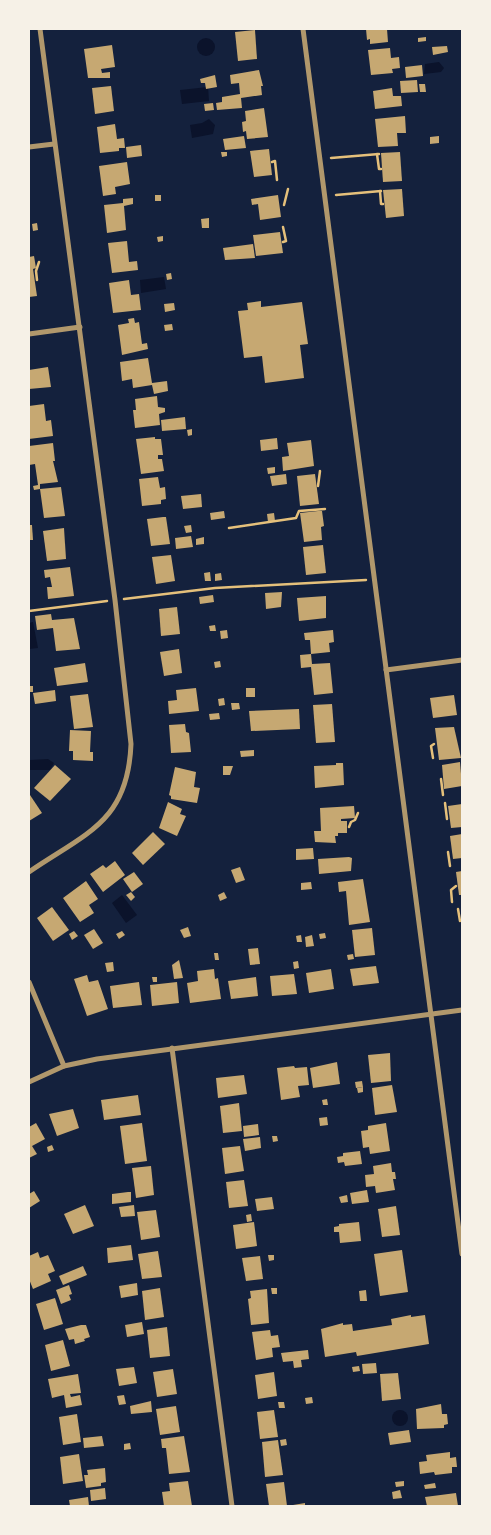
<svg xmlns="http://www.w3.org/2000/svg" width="491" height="1535" viewBox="0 0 491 1535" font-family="Montserrat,sans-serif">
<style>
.water{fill:#0b132b}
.building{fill:#c6a872}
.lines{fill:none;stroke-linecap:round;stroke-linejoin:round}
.path{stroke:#e5c07b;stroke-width:2.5}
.minor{stroke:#b1986c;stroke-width:5}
</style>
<rect width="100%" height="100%" fill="#14213d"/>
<g class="water">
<circle cx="206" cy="47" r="9"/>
<path d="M439,62L444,68L441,72L424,74L425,64Z"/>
<path d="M208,87L209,101L182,104L180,90Z"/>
<path d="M209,119L215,125L213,134L192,138L190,125L202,123Z"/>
<path d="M164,277L166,289L141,293L140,280Z"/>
<path d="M33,622L38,648L29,649V623Z"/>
<path d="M48,759L54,763L50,770H30V760Z"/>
<path d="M122,895L137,915L126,923L112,903Z"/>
<circle cx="400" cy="1418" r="8"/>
</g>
<g class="building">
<path d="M366,29H387L388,42L370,44V39L367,40Z"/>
<path d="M255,30L257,59L238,61L235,32Z"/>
<path d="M426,37V41L418,42V38Z"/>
<path d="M112,45L115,67L101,69L102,73L110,72V78H88L84,49Z"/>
<path d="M447,46L448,52L433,55L432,47Z"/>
<path d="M390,48L391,58L399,57L400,68L392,69L393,73L371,75L368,50Z"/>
<path d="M422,65L423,76L406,78L405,67Z"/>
<path d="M259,70L263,86H261L262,95L241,98L242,108L217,110L216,103L222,102V97L240,94L239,83L231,84L230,75Z"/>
<path d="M215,75L217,87L206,89L205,83H201L200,79Z"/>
<path d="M417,80L418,92L401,93L400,81Z"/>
<path d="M419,84H425L426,92H420Z"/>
<path d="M111,86L114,111L95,114L92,88Z"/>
<path d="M392,88L393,96H401L402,106L375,109L373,91Z"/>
<path d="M213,103L214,110L205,111L204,104Z"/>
<path d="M264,108L268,137L247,139L246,131L243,132L242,122L246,121L245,111Z"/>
<path d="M405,116L406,133H397L398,146L378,147L375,119Z"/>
<path d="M115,124L117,139L124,138L125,148H119V151L100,153L97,127Z"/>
<path d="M244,136L246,148L225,150L223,139Z"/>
<path d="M439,136V143L430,144V137Z"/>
<path d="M141,145L142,156L127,158L126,147Z"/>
<path d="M269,149L272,175L254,177L250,151Z"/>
<path d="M221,152H227V156L222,157Z"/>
<path d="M400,152L402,181L383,182L381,153Z"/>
<path d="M127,162L130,184L115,187L116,194L103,196L99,166Z"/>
<path d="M402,189L404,216L386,218L383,190Z"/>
<rect x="155" y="195" width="6" height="6"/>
<path d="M278,195L281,217L260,220L258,204L252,205L251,199Z"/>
<path d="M133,198V204L124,206L126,230L107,233L104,205L123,203V199Z"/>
<path d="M209,218V228H202L201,219Z"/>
<path d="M37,223L38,230L33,231L32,224Z"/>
<path d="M280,232L283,253L256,256L253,235Z"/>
<path d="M163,236V241L158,242L157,237Z"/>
<path d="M127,241L129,262L137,261L138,270L112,273L108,243Z"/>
<path d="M253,244L255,258L225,260L223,248Z"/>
<path d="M34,256L36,268L33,269L37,296L29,297V257Z"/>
<path d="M171,273L172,279L167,280L166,274Z"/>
<path d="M129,280L131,295L139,294L141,310L113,313L109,283Z"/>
<path d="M261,301V307L302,302L308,344L300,345L304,378L265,383L262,356L244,358L238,311L248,310L247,303Z"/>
<path d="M174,303L175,310L165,312L164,304Z"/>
<path d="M134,318L135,323L139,322L142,344L147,343L148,349L122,355L118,325L129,323L128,319Z"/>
<path d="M172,324L173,330L165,331L164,325Z"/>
<path d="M148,358L152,383L167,381L168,391L154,394L152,385L133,388L132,379L122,381L120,362Z"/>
<path d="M48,367L51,387L29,389V370Z"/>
<path d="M157,396L158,407L165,408V412L159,414L160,425L135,428L133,410H136L135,399Z"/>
<path d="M44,404L46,421L51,420L53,436L29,439V406Z"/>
<path d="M185,417L186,429L162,431L161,420Z"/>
<path d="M192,429V435L188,436L187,430Z"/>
<path d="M155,437V439H161L163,455H158V459H162L164,471L141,474L136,439Z"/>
<path d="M277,438L278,449L261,451L260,440Z"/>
<path d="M311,440L314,466L283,471L282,457L289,456L287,443Z"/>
<path d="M53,443L55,461H53L58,482L40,484V489L61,487L65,516L44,518L40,489L34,490L33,486L38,485L35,464L29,465V446Z"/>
<path d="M275,467V473L268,474L267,468Z"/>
<path d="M286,474L287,484L272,486L270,476Z"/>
<path d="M315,474L319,504L300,506L297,476Z"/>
<path d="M158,477L160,488L165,487L166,499L161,500V504L142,506L139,479Z"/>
<path d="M201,494L202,507L183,509L181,496Z"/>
<path d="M224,511L225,518L211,520L210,513Z"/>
<path d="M318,511H322L324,526L321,527L322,540L304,542L300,513Z"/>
<path d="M274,513L275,521L268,522L267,514Z"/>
<path d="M163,517H166L170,544L151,546L147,519Z"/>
<path d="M29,525H32L33,540H29Z"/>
<path d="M191,525L192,532L186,533L184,526Z"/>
<path d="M64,528L66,559L47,561L43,531Z"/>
<path d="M191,536L193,547L176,549L175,538Z"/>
<path d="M204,537V544L196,545V539Z"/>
<path d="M323,545L326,573L306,575L303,547Z"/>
<path d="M171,555L175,581L156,584L152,557Z"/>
<path d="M70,567L74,596L48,599L47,587H52L50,577L45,578L44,570Z"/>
<path d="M210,572L211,581H205L204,573Z"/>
<path d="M221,573L222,580L215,581V574Z"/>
<path d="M282,592L281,607L266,609L265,593Z"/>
<path d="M213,595L214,602L200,604L199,597Z"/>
<path d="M326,596V618L299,621L297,598Z"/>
<path d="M177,607L180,634L161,636L159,609Z"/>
<path d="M51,614L52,620L74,618L80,649L56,651L53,628L37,630L35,616Z"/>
<path d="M215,625L216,631H210L209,626Z"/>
<path d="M227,630L228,638L221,639L220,631Z"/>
<path d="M333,630L334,642L329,643L330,652L311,654L310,640H305L304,633Z"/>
<path d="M179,649L182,673L164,676L160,652Z"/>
<path d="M311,654L312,664L330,663L333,693L314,695L311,667L301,668L300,655Z"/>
<path d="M220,661L221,667L215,668L214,662Z"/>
<path d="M85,663L88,682L57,686L54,668Z"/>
<rect x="29" y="686" width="4" height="6"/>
<path d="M196,688L199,711L169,714L168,701L177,700L176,690Z"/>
<rect x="246" y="688" width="9" height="9"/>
<path d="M55,690L56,701L35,704L33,693Z"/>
<path d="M88,694L93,727L74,729L70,696Z"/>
<path d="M454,695L457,715L433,718L430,698Z"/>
<path d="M224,698L225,705L219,706L218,699Z"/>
<path d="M231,703H239L240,709L232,710Z"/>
<path d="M332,704L335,742L316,743L313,705Z"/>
<path d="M299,709L300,729L251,731L249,711Z"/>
<path d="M219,713L220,719L210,720L209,714Z"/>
<path d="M185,724L186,732L189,733L191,752L171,753L169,725Z"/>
<path d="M454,727L461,758L439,760L435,728Z"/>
<path d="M70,730L91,731L90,752H93V761L73,760V751H69Z"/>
<path d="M254,750V756L241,757L240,751Z"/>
<path d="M460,762L462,786L444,789L442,765Z"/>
<path d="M336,763H343L344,785L315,788L314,766L336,765Z"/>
<path d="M55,765L71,779L50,801L34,788Z"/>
<path d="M223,766H233L230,775H223Z"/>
<path d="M175,767L196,772L194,787L200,788L197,803L171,799V796L169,795Z"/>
<path d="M30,795L42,813L29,821V796Z"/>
<path d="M168,802L182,809L180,814L186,816L177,836L159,828Z"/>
<path d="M462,804V827L451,828L448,806Z"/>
<path d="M354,806L355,818L341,819V821H347V833H338V836H335L336,843L315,842L314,831H321L320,808Z"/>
<path d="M153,832L165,844L143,865L132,853Z"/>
<path d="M462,834V858L453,859L450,836Z"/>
<path d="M313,848L314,859L296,860V849Z"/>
<path d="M349,857L352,858L351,871L319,874L318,859Z"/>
<path d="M115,861L125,875L103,892L90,874L103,865L106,868Z"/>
<path d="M240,867L245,880L236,883L231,870Z"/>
<path d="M462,871V895H459L456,872Z"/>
<path d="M134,872L143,884L132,892L123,879Z"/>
<path d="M363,879L370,922L349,925L346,891L339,892L338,882Z"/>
<path d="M86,881L98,899L89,905L94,913L80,922L63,898Z"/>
<path d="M311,882L312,889L301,890V883Z"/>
<path d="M131,892L135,897L131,901L126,895Z"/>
<path d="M224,892L227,898L220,901L218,895Z"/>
<path d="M52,907L69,930L53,941L37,918Z"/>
<path d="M188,927L191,936L184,938L180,930Z"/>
<path d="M372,928L375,955L355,957L352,930Z"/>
<path d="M94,929L103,943L93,949L84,935Z"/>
<path d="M74,931L78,936L72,940L69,934Z"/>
<path d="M122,931L125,935L119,939L116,934Z"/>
<path d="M325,933L326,938L320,939L319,934Z"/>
<path d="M301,935L302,942H297L296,936Z"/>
<path d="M312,935L314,946L306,947L305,937Z"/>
<path d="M258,948L260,964L250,965L248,949Z"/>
<path d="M214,953H218L219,960H215Z"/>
<path d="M353,954L354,959L348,960L347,955Z"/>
<path d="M179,960L183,978L174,979L172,965Z"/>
<path d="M298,961L299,968L294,969L293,962Z"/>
<path d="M113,962L114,971L107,972L105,963Z"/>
<path d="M376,966L379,983L353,986L350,969Z"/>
<path d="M214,969L215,979L218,978L221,999L190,1003L187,983L198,981L197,971Z"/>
<path d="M331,969L334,989L309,993L306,973Z"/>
<path d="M294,974L297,994L272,996L270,976Z"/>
<path d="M87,975L89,982L98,980L108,1009L87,1016L74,979Z"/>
<path d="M152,977H157V982H153Z"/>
<path d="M256,977L258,996L231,999L228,981Z"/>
<path d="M139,982L142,1005L113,1008L110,986Z"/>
<path d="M177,982L179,1003L152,1006L150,985Z"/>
<path d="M390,1053L391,1081L371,1083L368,1055Z"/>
<path d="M337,1062L340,1084L313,1088L310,1068Z"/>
<path d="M294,1066L295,1068L307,1067L309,1085L298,1086L300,1097L281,1100L277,1068Z"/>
<path d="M244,1075L247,1094L218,1098L216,1078Z"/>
<path d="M362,1081L363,1087L356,1088L355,1082Z"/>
<path d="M392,1085L397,1112L375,1115L372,1088Z"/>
<path d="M363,1087V1092L358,1093L357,1088Z"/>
<path d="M138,1095L141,1115L104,1120L101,1100Z"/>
<path d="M327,1099L328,1105H323L322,1100Z"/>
<path d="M239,1103L242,1131L223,1133L220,1106Z"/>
<path d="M73,1109L79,1128L57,1136L49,1114Z"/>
<path d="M327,1117L328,1125L320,1126L319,1118Z"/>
<path d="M36,1123L45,1139L32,1146L37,1154L29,1158V1127Z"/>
<path d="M142,1123L147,1161L125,1164L120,1126Z"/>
<path d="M386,1123L390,1151L370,1154L369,1147L363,1148L361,1131L368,1130V1126Z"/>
<path d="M258,1124L259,1135L244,1137L243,1126Z"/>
<path d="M272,1136H277L278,1141L273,1142Z"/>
<path d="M260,1137L261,1148L245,1151L243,1139Z"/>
<path d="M52,1145L54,1150L48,1152L47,1147Z"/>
<path d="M240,1146L244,1171L225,1174L222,1148Z"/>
<path d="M360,1151L362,1164L345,1166L344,1162L338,1163L337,1157L343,1156V1153Z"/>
<path d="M391,1163L392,1172H395L396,1179H393L395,1190L376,1193L375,1186L366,1187L365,1175L374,1174L373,1166Z"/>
<path d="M151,1166L154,1195L136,1198L132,1168Z"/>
<path d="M244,1180L248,1206L229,1208L226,1182Z"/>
<path d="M367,1190L369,1202L352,1204L350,1193Z"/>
<path d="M34,1191L40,1201L29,1208V1194Z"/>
<path d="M128,1192H131V1202L112,1204V1194Z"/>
<path d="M347,1195L348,1202L341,1203L339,1197Z"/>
<path d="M272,1197L274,1209L257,1211L255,1199Z"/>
<path d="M85,1205L94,1226L73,1234L64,1214Z"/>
<path d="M134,1205L135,1216L121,1217L119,1207Z"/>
<path d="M396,1206L400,1235L382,1237L378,1209Z"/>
<path d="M156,1210L160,1237L141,1240L137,1212Z"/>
<path d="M251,1214L252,1221L247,1222L246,1215Z"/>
<path d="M254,1222L257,1246L236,1249L233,1225Z"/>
<path d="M359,1222L361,1241L340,1243L339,1232H334V1227L339,1226V1224Z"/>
<path d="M131,1245L133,1260L108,1263L107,1248Z"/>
<path d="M402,1250L408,1292L380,1296L374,1254Z"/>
<path d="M158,1251L162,1277L142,1279L138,1254Z"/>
<path d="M38,1252L40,1258L48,1255L55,1271L48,1274L51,1281L33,1289L29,1279V1256Z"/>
<path d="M268,1255H274V1260L269,1261Z"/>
<path d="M260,1256L263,1279L246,1281L242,1258Z"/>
<path d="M83,1266L87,1275L63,1285L59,1276Z"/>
<path d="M137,1283L138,1295L121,1298L119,1286Z"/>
<path d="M69,1285L72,1294L69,1295L71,1300L61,1304L56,1290Z"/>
<path d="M160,1288L164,1317L145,1320L142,1291Z"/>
<path d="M271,1288H277V1294H272Z"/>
<path d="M267,1289L269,1323L251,1325L248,1299L251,1298L250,1291Z"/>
<path d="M366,1290L367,1301H360L359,1291Z"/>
<path d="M55,1298L63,1324L44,1330L36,1304Z"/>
<path d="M411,1315V1317L425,1315L429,1344L357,1356L356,1352L325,1357L321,1329L343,1323V1325L352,1324L353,1331L392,1325L391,1319Z"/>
<path d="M142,1322L144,1334L127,1337L125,1325Z"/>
<path d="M81,1325H86L90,1337L84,1339L85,1341L75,1344L74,1339L69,1340L65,1329Z"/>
<path d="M167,1327L170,1356L150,1358L147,1330Z"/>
<path d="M270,1330L271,1336L278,1335L280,1347L272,1348L273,1357L256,1360L252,1332Z"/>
<path d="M63,1340L70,1366L51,1371L45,1345Z"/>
<path d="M308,1350L309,1359L301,1360L302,1367L294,1368L293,1361L283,1362L281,1353Z"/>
<path d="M376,1363L377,1373L363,1374L362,1364Z"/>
<path d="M359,1366L360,1371L353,1372L352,1367Z"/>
<path d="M134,1367L137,1383L119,1386L116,1369Z"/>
<path d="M173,1369L177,1394L157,1397L153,1372Z"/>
<path d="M274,1372L277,1396L258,1399L255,1375Z"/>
<path d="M398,1373L401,1399L382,1401L380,1374Z"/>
<path d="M78,1374L81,1393L70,1394L71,1397L80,1395L82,1405L66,1408L64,1395L52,1398L48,1379Z"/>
<path d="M124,1395L126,1404L119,1405L117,1396Z"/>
<path d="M312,1397L313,1403L306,1404L305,1398Z"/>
<path d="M151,1401L152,1412L131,1414L130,1406Z"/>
<path d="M278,1402H284L285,1408H279Z"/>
<path d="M441,1404L442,1414H447L448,1424L444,1425V1428L417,1429L416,1409Z"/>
<path d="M176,1406L180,1432L160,1435L156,1409Z"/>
<path d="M274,1410L278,1437L260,1439L257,1412Z"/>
<path d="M77,1414L81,1442L63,1445L59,1417Z"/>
<path d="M409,1430L411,1442L390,1445L388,1433Z"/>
<path d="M102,1436L104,1446L84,1448L83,1438Z"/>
<path d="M184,1436L190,1472L169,1474L166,1448H162L161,1439Z"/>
<path d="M286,1439L287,1445L281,1446L280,1440Z"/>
<path d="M278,1440L283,1475L265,1477L262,1442Z"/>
<path d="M130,1443L131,1449L124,1450V1444Z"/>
<path d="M450,1452V1458L456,1457L457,1467H452V1473L435,1475L434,1472L420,1474L419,1462L427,1461L426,1455Z"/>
<path d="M79,1454L83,1481L63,1484L60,1457Z"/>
<path d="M105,1468L106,1482L101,1483V1486L86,1488L84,1475H88L87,1470Z"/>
<path d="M188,1481L192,1506H164L162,1492L170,1491L169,1483Z"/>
<path d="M404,1481V1486L396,1487L395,1482Z"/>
<path d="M284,1482L287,1506H269L266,1484Z"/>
<path d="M435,1483L436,1488L425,1489L424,1485Z"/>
<path d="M105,1488L106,1499L91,1501L90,1490Z"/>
<path d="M400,1490L402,1498L393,1499L392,1492Z"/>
<path d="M456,1493L458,1506H427L425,1497Z"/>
<path d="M88,1497L89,1506H70L69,1500Z"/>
<path d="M305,1503V1506H293V1505Z"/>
</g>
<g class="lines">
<g class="path">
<path d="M377,154L379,169H381"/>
<path d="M331,158L379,154"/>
<path d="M272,162L275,161L277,180"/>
<path d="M380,191L381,204H383"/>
<path d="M336,195L381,191"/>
<path d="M284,205L288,189"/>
<path d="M283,242L286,241L283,227"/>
<path d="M37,280L36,271L39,262"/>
<path d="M318,486L320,471"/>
<path d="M229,528L296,518L299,511L325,509"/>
<path d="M124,599L215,588L366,580"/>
<path d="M29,611L107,601"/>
<path d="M433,758L431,746L434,744"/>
<path d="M441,779L443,795"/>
<path d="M445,803L447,819"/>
<path d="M349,827L351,822L355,820L358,813"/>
<path d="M448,852L450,866"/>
<path d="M452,902L451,890L456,886"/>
<path d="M458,909L460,921"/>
</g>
<g class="minor">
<path d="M303,29L462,1254"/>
<path d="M29,147L54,144"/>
<path d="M29,334L80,327"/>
<path d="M386,670L462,660"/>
<path d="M29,872C86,833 128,822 131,744L115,600L40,29"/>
<path d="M29,982L64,1066"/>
<path d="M172,1048L232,1506"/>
<path d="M29,1082L64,1066L97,1059L462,1010"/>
</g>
</g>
<rect width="491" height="1535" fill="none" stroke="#f6f1e7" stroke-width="60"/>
</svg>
